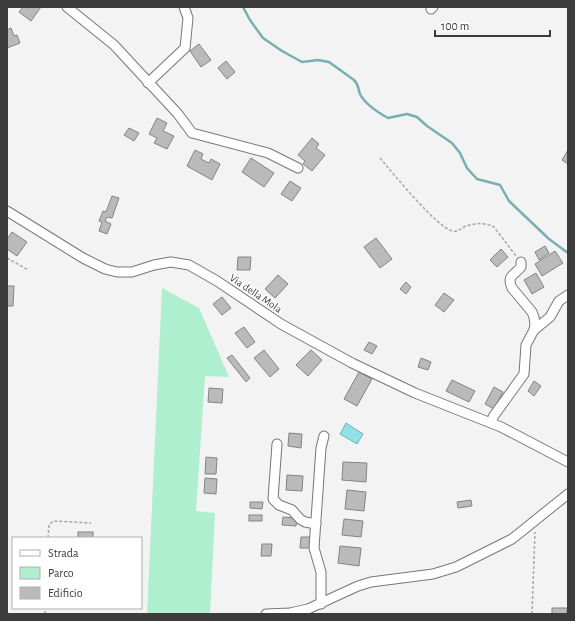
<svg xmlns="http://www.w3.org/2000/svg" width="575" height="621" viewBox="0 0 575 621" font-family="'Alegreya Sans',sans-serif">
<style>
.green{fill:#aeefd0}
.water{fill:#8fe2e8;stroke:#76b0b4}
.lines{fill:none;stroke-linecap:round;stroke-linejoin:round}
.stream{stroke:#76b0b4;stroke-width:2.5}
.building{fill:#bababb;stroke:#848485}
.minor-casing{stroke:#777778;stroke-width:11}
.path{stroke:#a7a7a8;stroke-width:1.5;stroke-dasharray:3 2;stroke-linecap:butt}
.minor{stroke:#fff;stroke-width:9}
.labels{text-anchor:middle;stroke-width:3.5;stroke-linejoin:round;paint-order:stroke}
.street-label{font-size:11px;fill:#3b3b3c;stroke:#fff}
</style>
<rect width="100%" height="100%" fill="#f3f3f4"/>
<path class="green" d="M162,288L199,308L229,377L205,376L196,511L215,513L210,614H147Z"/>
<path class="water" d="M346,423L363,434L357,444L340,434Z"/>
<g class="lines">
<path class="stream" d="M243,7L250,20L263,38L282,51L302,62L318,60L329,62L354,80C359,85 358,89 360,94C365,104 379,113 388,118L407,114L417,117L427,126L452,143L460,153L467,168L477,179L500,185L509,201L549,239L568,253"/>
</g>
<g class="building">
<path d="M23,7H41L31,21L19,12Z"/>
<path d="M11,28L14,36L17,35L20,43L7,48V30Z"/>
<path d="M199,44L211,60L201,67L190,51Z"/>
<path d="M226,61L235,72L227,79L218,68Z"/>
<path d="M157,118L167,123L163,131L174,136L167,149L154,143L157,138L149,134Z"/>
<path d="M129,128L139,133L134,141L124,135Z"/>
<path d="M312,138L319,144L316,148L325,155L312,171L303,164L305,161L298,155Z"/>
<path d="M195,150L203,154L201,159L209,163L211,159L220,164L212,180L187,166Z"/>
<path d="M568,150V164L562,160Z"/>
<path d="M251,158L274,173L264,187L242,172Z"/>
<path d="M290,181L301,188L292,201L281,194Z"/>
<path d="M112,196L119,198L112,218L107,217L105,221L111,224L107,234L99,231L102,222L99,221L103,211L106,212Z"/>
<path d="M12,232L27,242L17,256L7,249V239Z"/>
<path d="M376,238L392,259L380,268L364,247Z"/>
<path d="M545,246L549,253L539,260L535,252Z"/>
<path d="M501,249L508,257L497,267L490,260Z"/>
<path d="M555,251L563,263L542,276L535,264Z"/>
<path d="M238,257H251L250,270H237Z"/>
<path d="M536,273L544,287L532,294L524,280Z"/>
<path d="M278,275L288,284L275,298L265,289Z"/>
<path d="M406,282L411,287L406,294L400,289Z"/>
<path d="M7,286H14L13,306H7Z"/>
<path d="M444,293L454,300L444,312L435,305Z"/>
<path d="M222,297L231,308L222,315L213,304Z"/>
<path d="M244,327L255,342L247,348L235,333Z"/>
<path d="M369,342L377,346L372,354L364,350Z"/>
<path d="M264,350L279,369L270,377L254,358Z"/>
<path d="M311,350L322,360L308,376L296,365Z"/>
<path d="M232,355L250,378L246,382L227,358Z"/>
<path d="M421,358L431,362L428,370L418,367Z"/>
<path d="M359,372L372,379L357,406L344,399Z"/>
<path d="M452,380L475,391L469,402L446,391Z"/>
<path d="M534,381L541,386L534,396L528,391Z"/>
<path d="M494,387L503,392L494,409L485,404Z"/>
<path d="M209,388L223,389L222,403L208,402Z"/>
<path d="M289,433L302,434L301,448L288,446Z"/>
<path d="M206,457L217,458L216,474H205Z"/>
<path d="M343,462L367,463L366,482L342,480Z"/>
<path d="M287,475L303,476L302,491L286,490Z"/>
<path d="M205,478L217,479L216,494L204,493Z"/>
<path d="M347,490L366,492L364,511L345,509Z"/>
<path d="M471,500L472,506L458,508L457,502Z"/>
<path d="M250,502H263L262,509L250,508Z"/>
<rect x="249" y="515" width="13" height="6"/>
<path d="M283,517L297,518L296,526L282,525Z"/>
<path d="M344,519L363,521L361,537L342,535Z"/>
<rect x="78" y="532" width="15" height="6"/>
<path d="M301,537H311L310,548H300Z"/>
<path d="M262,544H272L271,556H261Z"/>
<path d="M340,546L361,548L359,566L338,563Z"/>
<rect x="552" y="608" width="15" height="6"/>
</g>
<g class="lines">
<g class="minor-casing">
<g id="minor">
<path d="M67,7L114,45L178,114L192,133L268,153L298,168"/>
<path d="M431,9L433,7"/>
<path d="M148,83L185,48L188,18L184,7"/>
<path d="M7,211L83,258L105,269L117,272H132L154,265L171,262L189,265L217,281L281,324L352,363L415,393L501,427L568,462"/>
<path d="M534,330L550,317L559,301L568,295"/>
<path d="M492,423L493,417L524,374L526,345L534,330L535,324L534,317L532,312L512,288C506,275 515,275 521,267V262"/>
<path d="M277,444L273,499L279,505L292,510L300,519L305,522L316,524"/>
<path d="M321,604V572L314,548L321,448L324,436"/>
<path d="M266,614L290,613L308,609L358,586L371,582L433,574L456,567L512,539L568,494"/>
</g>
</g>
<g class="path">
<path d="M380,158C391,171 439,230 453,231C458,232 460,229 464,227C473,223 486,222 494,227L516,256"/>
<path d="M7,258L28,270"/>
<path d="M48,538L49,525L53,521L91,523"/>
<path d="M45,614V608"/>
<path d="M532,614L535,532"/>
</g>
<use href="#minor" class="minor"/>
</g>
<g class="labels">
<g class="street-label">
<text transform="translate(256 293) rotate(34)" y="4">Via della Mola</text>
</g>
</g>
<rect width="575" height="621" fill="none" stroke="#3b3b3c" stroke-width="16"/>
<rect x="12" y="537" width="130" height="72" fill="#ffffff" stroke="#b1b1b1"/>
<rect x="20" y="550" width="20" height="6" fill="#ffffff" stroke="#b1b1b1"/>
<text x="48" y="557" font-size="12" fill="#3b3b3c">Strada</text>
<rect x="20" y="567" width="20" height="12" fill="#aeefd0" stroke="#b1b1b1"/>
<text x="48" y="577" font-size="12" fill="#3b3b3c">Parco</text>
<rect x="20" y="587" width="20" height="12" fill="#bababb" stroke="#b1b1b1"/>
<text x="48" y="597" font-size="12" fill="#3b3b3c">Edificio</text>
<path d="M435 30v6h115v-6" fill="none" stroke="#3b3b3c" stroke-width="2"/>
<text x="441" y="30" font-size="12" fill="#3b3b3c" stroke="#ffffff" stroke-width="3" paint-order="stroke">100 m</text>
</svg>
